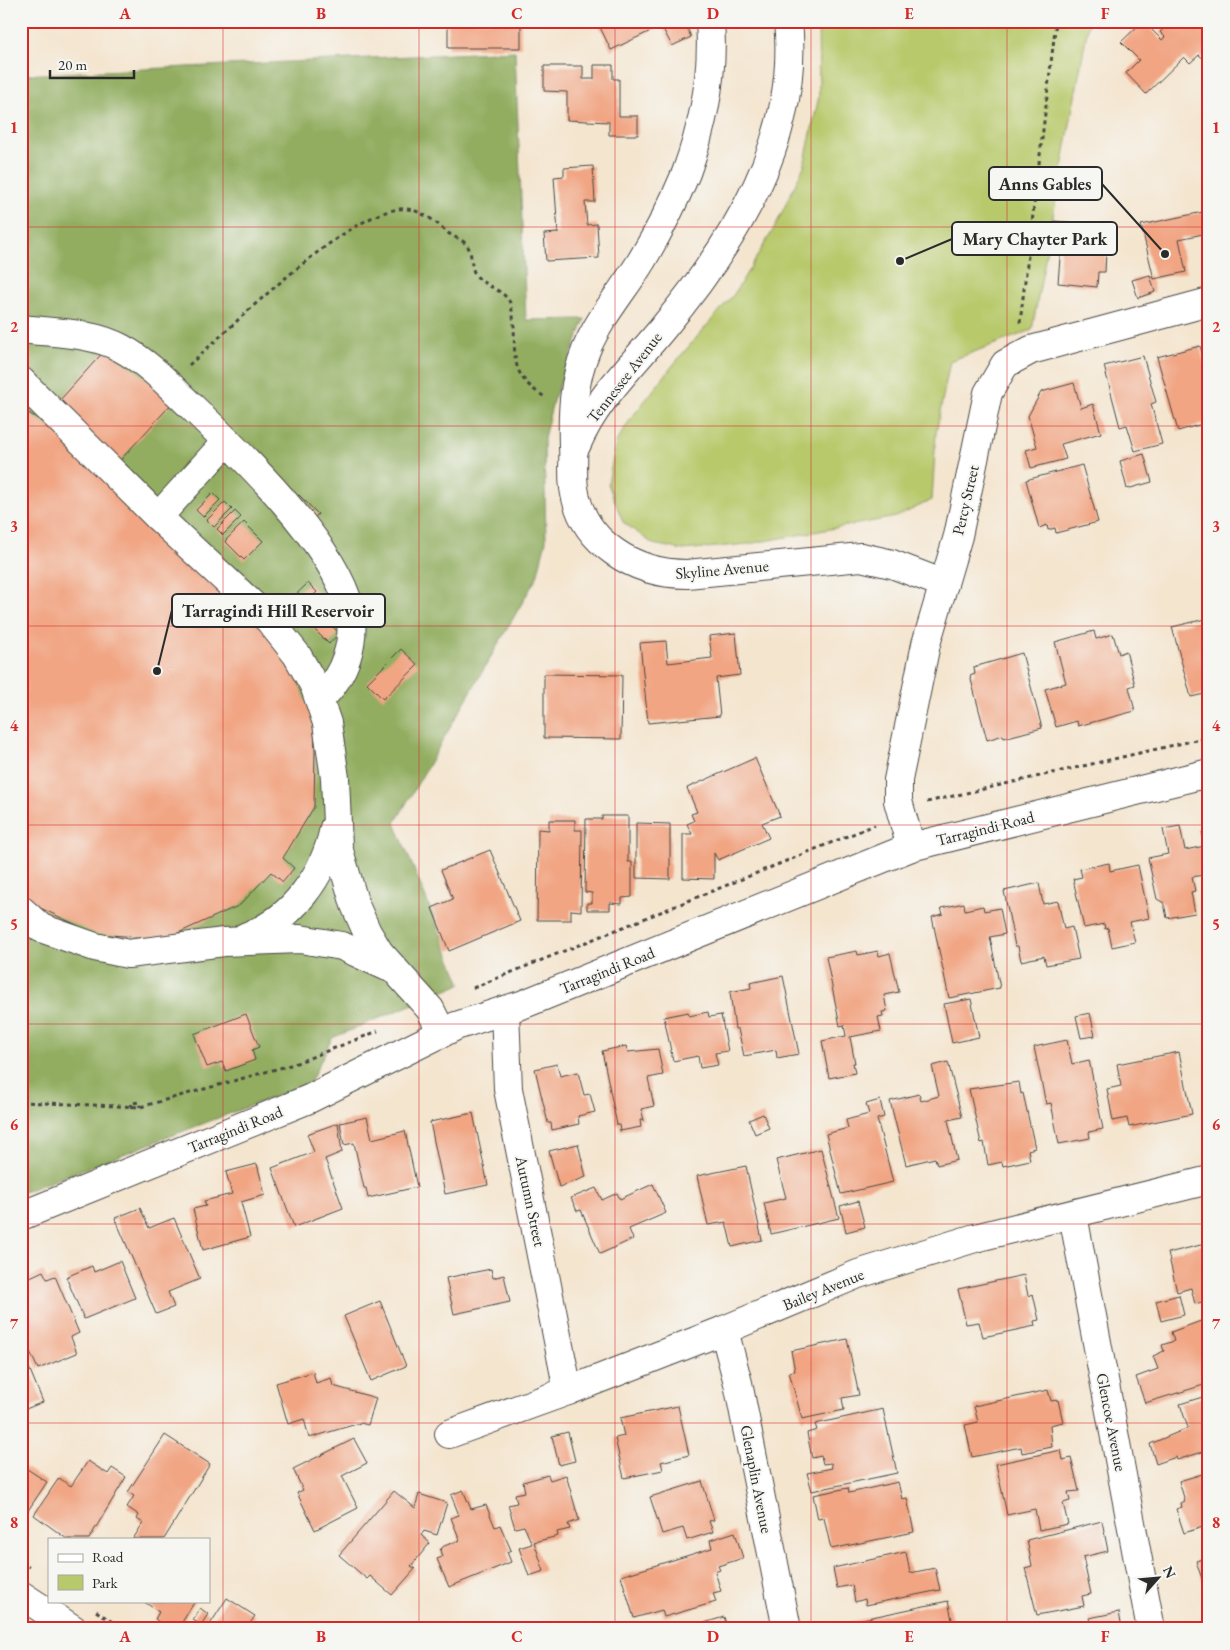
<svg xmlns="http://www.w3.org/2000/svg" width="1230" height="1650" viewBox="0 0 1230 1650" font-family="'EB Garamond',serif">
<style>
.green{fill:#b8c96c;stroke:#727a4c}
.forest{fill:#92ad60;stroke:#5e6c46}
.building{fill:#f1a583}
.lines{fill:none;stroke-linecap:round;stroke-linejoin:round}
.minor-casing{stroke:#494744;stroke-width:30}
.path{stroke:#494744;stroke-width:3;stroke-dasharray:4 4;stroke-linecap:butt}
.minor{stroke:#fff;stroke-width:28}
.grid{fill:none;stroke:#d62828;stroke-width:1;stroke-opacity:0.55}
.labels{text-anchor:middle;stroke-width:4;stroke-linejoin:round;paint-order:stroke}
.street-label{font-size:16px;fill:#2b2b2b;stroke:#f6f6f2}
.leader{fill:none;stroke:#2b2b2b;stroke-width:2}
.callout-dot{fill:#2b2b2b;stroke:#f6f6f2;stroke-width:2}
.callout{fill:#f6f6f2;stroke:#2b2b2b;stroke-width:2}
.callout-label{font-size:18px;text-anchor:middle;font-weight:bold;fill:#2b2b2b}
.neatline{fill:none;stroke:#d62828;stroke-width:2}
.grid-label{font-size:16px;text-anchor:middle;font-weight:bold;fill:#d62828}
</style>
<rect width="100%" height="100%" fill="#f6f6f2"/>
<filter id="ink" filterUnits="userSpaceOnUse"><feTurbulence type="fractalNoise" baseFrequency=".02" numOctaves="2"/><feDisplacementMap in="SourceGraphic" scale="10" xChannelSelector="R" yChannelSelector="G"/><feConvolveMatrix kernelMatrix="1 2 1 2 8 2 1 2 1" color-interpolation-filters="sRGB"/></filter>
<filter id="wash" filterUnits="userSpaceOnUse"><feTurbulence type="fractalNoise" baseFrequency=".0096" numOctaves="4" result="noise"/><feDisplacementMap in="SourceGraphic" scale="20" xChannelSelector="R" yChannelSelector="G"/><feGaussianBlur stdDeviation="1.12" result="paint"/><feColorMatrix in="noise" values="0 0 0 0 0 0 0 0 0 0 0 0 0 0 0 0 0 1.4 0 .05"/><feComposite in="paint" operator="in"/></filter>
<g filter="url(#wash)">
<rect width="100%" height="100%" fill="#f4e5cf"/>
<path class="green" d="M818,21H1089L1032,330L950,361L936,433L932,500L896,517L748,544L683,550L653,544L623,522L608,484L616,442L632,417L678,359L734,294L775,227L804,166L819,96Z"/>
<path class="forest" d="M515,51L526,320L585,319L553,401L544,438L546,541L537,577L395,823L461,984L332,1038L310,1083L21,1193V75Z"/>
<g id="blocks">
<g class="building">
<rect x="305" y="21" width="45" height="4"/>
<path d="M448,21L521,22V48H448Z"/>
<path d="M597,21H656L659,27L611,50Z"/>
<path d="M659,21H684L691,37L672,46Z"/>
<path d="M1143,21L1162,40L1165,37L1160,32L1172,21H1209V55L1204,59L1199,55L1190,63L1184,57L1146,94L1126,73L1139,60L1121,42Z"/>
<path d="M594,65H613V79H619V116H638V135H609V122L567,120V92L544,91V66H583V79H594Z"/>
<path d="M593,166L595,202H585L587,225L597,224L599,258L546,261L544,234L558,233L554,177L564,176V168Z"/>
<path d="M1203,212L1208,233L1179,239L1186,272L1154,279L1141,225Z"/>
<path d="M1054,221L1102,225L1100,251H1106L1105,272H1098L1097,287L1058,283L1062,233H1054Z"/>
<path d="M1150,275L1155,292L1138,298L1132,280Z"/>
<path d="M1200,346L1209,378V422L1178,431L1157,357Z"/>
<path d="M106,349L175,400L114,467L51,410Z"/>
<path d="M1143,356L1156,402L1151,404L1162,444L1135,451L1127,425L1120,427L1104,366Z"/>
<path d="M1074,383L1081,408L1093,404L1101,433L1061,444L1066,459L1031,468L1026,450L1037,447L1028,416L1041,392Z"/>
<path d="M21,408L53,429L258,620L298,681L307,704L314,729L315,751L314,807L283,858L294,868L283,882L271,872L240,905L165,939L96,934L21,899Z"/>
<path d="M1144,454L1152,482L1127,489L1120,461Z"/>
<path d="M1082,465L1098,522L1056,533L1055,528L1048,530L1047,525L1039,528L1026,480Z"/>
<path d="M213,493L220,500L203,517L196,510Z"/>
<path d="M299,495L318,514L311,522L291,502Z"/>
<path d="M225,502L232,509L214,527L207,520Z"/>
<path d="M235,511L241,517L223,535L217,529Z"/>
<path d="M244,522L263,541L244,560L225,541Z"/>
<path d="M308,583L317,592L296,613L286,604Z"/>
<path d="M313,608L339,633L329,644L303,618Z"/>
<path d="M1205,619V621L1209,620V693L1191,697L1172,627Z"/>
<path d="M1094,631L1096,639L1113,634L1119,654L1126,651L1135,685L1129,687L1135,711L1078,726L1077,721L1056,727L1045,689L1066,683L1055,642Z"/>
<path d="M736,633L740,675L716,678L720,716L648,723L640,643L666,641L668,663L712,658L709,636Z"/>
<path d="M401,649L418,665L383,699L367,683Z"/>
<path d="M1022,653L1042,728L1004,738L1003,735L987,740L970,676L975,674L974,667Z"/>
<path d="M544,674L622,675L621,739L544,738Z"/>
<path d="M755,758L780,816L762,823L769,838L718,860L714,853V879L683,878V834H692L687,824L694,821L691,814L697,812L687,788Z"/>
<path d="M602,816H628V862H632V897L622,898V904L610,903V910H587V903H592V893L585,892L586,819H602Z"/>
<path d="M549,820H575V830H582L581,911L571,910V920H537L538,829L549,830Z"/>
<path d="M636,823L670,824V879L636,878Z"/>
<path d="M1180,826L1185,850L1205,846L1202,832L1209,831V874L1192,877L1195,891L1191,892L1195,913L1167,918L1164,903L1157,899L1148,858L1168,854L1163,829Z"/>
<path d="M490,850L520,921L449,951L432,908L453,899L441,870Z"/>
<path d="M1109,863L1110,871L1138,865L1149,918L1130,922L1135,942L1112,947L1108,928L1105,929L1104,924L1084,928L1073,879L1082,877L1080,869Z"/>
<path d="M1039,883L1043,904L1058,901L1064,929L1072,927L1079,959L1046,965L1044,956L1021,961L1018,946H1015L1004,891Z"/>
<path d="M964,903L965,910L983,906L984,911L1000,908L1005,934L990,937L1000,988L949,998L932,917L943,914L941,908Z"/>
<path d="M857,951L858,955L878,951L879,956L890,953L899,992L884,995L887,1011L882,1012L883,1016L878,1017L881,1031L850,1037L855,1063H853L855,1073L829,1078L822,1041L846,1036L844,1025L840,1026L826,957Z"/>
<path d="M783,976L799,1054L777,1058L776,1050L744,1056L738,1029H735L730,992L751,988L750,983Z"/>
<path d="M971,999L979,1037L952,1043L944,1004Z"/>
<path d="M688,1012L689,1016L708,1012L709,1017L721,1015L728,1051L715,1053L718,1065L700,1068L698,1056L673,1061L664,1017Z"/>
<path d="M1090,1013L1095,1036L1081,1038L1076,1016Z"/>
<path d="M246,1014L259,1047L252,1050L255,1060L226,1071L222,1062L207,1067L194,1034Z"/>
<path d="M1067,1040L1072,1064L1089,1060L1103,1129L1089,1132L1090,1138L1059,1144L1051,1103L1046,1104L1034,1047Z"/>
<path d="M626,1046L628,1052L658,1049L663,1075L648,1078L654,1106L641,1109L644,1120H640L641,1127L620,1131L619,1125H617L602,1051Z"/>
<path d="M1179,1052L1192,1114L1129,1127L1127,1118L1113,1121L1107,1089L1121,1086L1117,1064Z"/>
<path d="M948,1062L962,1117L948,1120L957,1160L937,1165L935,1158L906,1165L890,1101L919,1094L921,1101L939,1096L932,1066Z"/>
<path d="M557,1064L560,1076L578,1072L584,1095L590,1094L595,1112L578,1116L579,1124L552,1130L551,1123H548L535,1069Z"/>
<path d="M1019,1082L1021,1094L1023,1093L1035,1148L1028,1150L1030,1160L1003,1166L1002,1162L988,1165L984,1142L981,1143L969,1089Z"/>
<path d="M880,1100L884,1117L877,1119L893,1182L841,1194L826,1134L848,1128L846,1120L869,1114L866,1104Z"/>
<path d="M473,1113L488,1185L445,1194L430,1122Z"/>
<path d="M763,1114L769,1128L755,1134L749,1120Z"/>
<path d="M367,1117L372,1139L405,1131L417,1187L368,1198L366,1188H364L354,1143L344,1145L340,1123Z"/>
<path d="M338,1123L342,1152L325,1159L343,1208L294,1227L272,1168L314,1152L307,1134Z"/>
<path d="M578,1144L586,1177L559,1187L549,1151Z"/>
<path d="M821,1149L839,1218L771,1234L764,1203L786,1198L776,1160Z"/>
<path d="M257,1164L265,1195L241,1202L250,1237L203,1250L193,1209L206,1206L204,1201L232,1194L226,1172Z"/>
<path d="M746,1166L762,1240L732,1247L726,1222L708,1225L697,1176Z"/>
<path d="M653,1184L666,1213L629,1229L633,1239L600,1254L581,1210L577,1211L571,1198L596,1188L602,1200L617,1193L620,1199Z"/>
<path d="M858,1201L865,1227L846,1232L840,1206Z"/>
<path d="M140,1208L149,1228L174,1218L200,1279L168,1292L174,1307L156,1314L115,1218Z"/>
<path d="M1209,1243V1300L1195,1304L1191,1288L1177,1292L1168,1253Z"/>
<path d="M120,1261L135,1298L84,1319L66,1277L92,1266L94,1272Z"/>
<path d="M21,1262L28,1278L43,1271L47,1279L55,1276L79,1333L71,1337L77,1353L38,1369L21,1332Z"/>
<path d="M491,1269L493,1278L504,1275L510,1302L454,1314L446,1278Z"/>
<path d="M1024,1275L1028,1296L1033,1294L1039,1320L1034,1321L1035,1326L983,1337L979,1322L966,1324L958,1289Z"/>
<path d="M1179,1295L1184,1315L1161,1321L1156,1301Z"/>
<path d="M380,1301L406,1366L371,1381L344,1316Z"/>
<path d="M1209,1318V1373L1204,1375L1207,1384L1145,1403L1136,1377L1158,1369L1153,1356L1164,1351L1162,1345L1174,1341L1171,1332Z"/>
<path d="M847,1339L859,1395L842,1398L844,1410L802,1419L789,1372L795,1371L791,1351Z"/>
<path d="M21,1348L43,1402L21,1411Z"/>
<path d="M313,1372L316,1383L331,1378L333,1386L376,1398L368,1425L360,1423L309,1438L304,1419L288,1424L276,1383Z"/>
<path d="M1048,1390L1051,1401L1058,1400L1063,1422L1050,1425L1052,1447L1022,1453L1021,1447L972,1457L965,1425L978,1422L974,1406Z"/>
<path d="M1209,1395V1450L1177,1460L1176,1457L1156,1464L1150,1444L1188,1428L1180,1404Z"/>
<path d="M678,1406L689,1455L661,1462L663,1470L624,1478L615,1438L624,1436L620,1418Z"/>
<path d="M883,1409L897,1473L812,1491L807,1473L832,1468L831,1463L823,1464L821,1456L812,1458L807,1433L817,1430L815,1424Z"/>
<path d="M568,1432L575,1461L559,1465L552,1436Z"/>
<path d="M165,1435L210,1464L164,1539H133L143,1523L137,1519L139,1515L127,1507L134,1496L128,1492Z"/>
<path d="M354,1439L367,1463L342,1476L358,1508L315,1530L297,1493L303,1490L293,1469Z"/>
<path d="M1061,1450L1063,1460L1071,1458L1079,1491L1068,1492L1070,1501L1063,1503L1068,1524L1039,1530L1035,1509L1007,1515L996,1464Z"/>
<path d="M88,1461L108,1474L112,1468L126,1477L89,1539H67L34,1515L59,1478L71,1486Z"/>
<path d="M21,1465L47,1482L21,1521Z"/>
<path d="M1209,1472V1525L1184,1533L1176,1509L1182,1507L1181,1503L1185,1501L1179,1481Z"/>
<path d="M548,1475L550,1480L566,1475L579,1520L568,1524L570,1529L557,1532L558,1536L534,1542L544,1571L529,1576L519,1548L532,1544L524,1526L515,1528L508,1505L517,1503L515,1494L525,1492L523,1482Z"/>
<path d="M702,1481L714,1520L709,1521L713,1532L687,1540L683,1528L662,1534L650,1497Z"/>
<path d="M898,1482L902,1499L907,1498L914,1532L831,1549L824,1518L818,1519L813,1495L848,1488L849,1493Z"/>
<path d="M463,1490L471,1509L486,1505L495,1527L500,1525L511,1550L507,1552L511,1562L449,1587L437,1559L442,1557L440,1550L444,1546L460,1540L451,1518L459,1515L451,1495Z"/>
<path d="M394,1491L415,1508L419,1494L447,1503L437,1535L424,1531L421,1535L430,1543L411,1566L415,1569L392,1595L370,1576L367,1579L339,1555Z"/>
<path d="M1102,1521L1108,1551L1083,1557L1091,1594L1082,1596L1084,1606L1037,1615L1025,1568L1032,1566L1027,1540Z"/>
<path d="M735,1532L743,1558L718,1566L720,1570L715,1572L721,1591L713,1593L716,1602L664,1617L662,1610L634,1618L621,1576L712,1548L710,1540Z"/>
<path d="M906,1552L910,1573L935,1568L940,1590L866,1605L865,1599L855,1602L852,1585L837,1588L833,1568Z"/>
<path d="M1209,1557V1583L1204,1585L1196,1561Z"/>
<path d="M227,1598L255,1616L249,1625L256,1629H207Z"/>
<path d="M143,1601H195L178,1629H169L155,1619L159,1612Z"/>
<path d="M948,1601L954,1629H840L839,1624Z"/>
<path d="M200,1608L208,1614L201,1625L193,1620Z"/>
<path d="M1119,1612L1122,1629H1092L1089,1618Z"/>
<path d="M724,1617L728,1629H687V1628Z"/>
</g>
</g>
</g>
<g filter="url(#ink)">
<use href="#blocks" fill-opacity="0" stroke="#494744" stroke-width="1"/>
<g class="lines">
<g class="minor-casing">
<g id="minor">
<path d="M710,21C714,73 704,124 686,173C674,202 658,233 642,260C624,290 599,318 586,350C573,382 572,412 573,446C574,460 572,474 574,488C582,543 635,574 687,574L861,557L892,564L944,584"/>
<path d="M21,329C53,333 92,332 121,348C149,363 171,387 193,408C241,454 333,543 349,606C357,641 345,675 320,699"/>
<path d="M21,381L158,517L269,620L297,655L314,685L327,723L335,778L338,847L355,905L367,932L379,952L430,1009L442,1033"/>
<path d="M576,446C595,400 632,366 663,328C735,241 800,139 788,21"/>
<path d="M158,517L227,441"/>
<path d="M911,847L898,801V780L926,644L958,536L988,393L1005,364L1031,350L1209,302"/>
<path d="M21,910L41,928L95,947L128,954L224,942L300,939L342,946L388,967"/>
<path d="M245,937C291,921 325,875 334,828"/>
<path d="M505,1010L508,1089L568,1391"/>
<path d="M1073,1215L1151,1629"/>
<path d="M21,1216L309,1099L456,1026L524,1004L911,847L1209,773"/>
<path d="M724,1330L738,1383L787,1629"/>
<path d="M449,1434L568,1391L724,1330L858,1274L975,1238L1209,1180"/>
<path d="M21,1595L73,1629"/>
</g>
</g>
<g class="path">
<path d="M1020,323L1056,21"/>
<path d="M189,365C234,325 342,216 399,209C418,207 435,221 448,233C454,237 463,240 467,245C473,254 470,266 475,274C484,288 507,289 511,306C521,345 500,372 547,398"/>
<path d="M927,802L1209,737"/>
<path d="M473,988L875,825"/>
<path d="M21,1102L140,1107L294,1064L378,1031"/>
<path d="M132,1108L131,1103L139,1102L140,1107"/>
<path d="M21,1562L29,1567"/>
<path d="M96,1611L123,1629"/>
</g>
<use href="#minor" class="minor"/>
</g>
</g>
<path class="grid" d="M223,21V1629M419,21V1629M615,21V1629M811,21V1629M1007,21V1629M21,227H1209M21,426H1209M21,626H1209M21,825H1209M21,1024H1209M21,1224H1209M21,1423H1209"/>
<g class="labels">
<g class="street-label">
<text transform="translate(624 377) rotate(-52)" y="6">Tennessee Avenue</text>
<text transform="translate(965 500) rotate(-77)" y="6">Percy Street</text>
<text transform="translate(722 569) rotate(-5)" y="6">Skyline Avenue</text>
<text transform="translate(985 828) rotate(-14)" y="6">Tarragindi Road</text>
<text transform="translate(607 970) rotate(-22)" y="6">Tarragindi Road</text>
<text transform="translate(235 1129) rotate(-22)" y="6">Tarragindi Road</text>
<text transform="translate(531 1201) rotate(78)" y="6">Autumn Street</text>
<text transform="translate(823 1289) rotate(-22)" y="6">Bailey Avenue</text>
<text transform="translate(1112 1422) rotate(79)" y="6">Glencoe Avenue</text>
<text transform="translate(757 1479) rotate(79)" y="6">Glenaplin Avenue</text>
</g>
</g>
<path class="leader" d="M1165 254L1102 184M900 261L952 239M157 671L172 610"/>
<g class="callout-dot">
<circle cx="1165" cy="254" r="5"/>
<circle cx="900" cy="261" r="5"/>
<circle cx="157" cy="671" r="5"/>
</g>
<g class="callout">
<rect x="989" y="167" width="113" height="33" rx="5"/>
<rect x="952" y="222" width="165" height="33" rx="5"/>
<rect x="172" y="594" width="213" height="33" rx="5"/>
</g>
<g class="callout-label">
<text x="1045" y="190">Anns Gables</text>
<text x="1035" y="245">Mary Chayter Park</text>
<text x="278" y="617">Tarragindi Hill Reservoir</text>
</g>
<rect width="1230" height="1650" fill="none" stroke="#f6f6f2" stroke-width="55"/>
<rect x="48" y="1538" width="162" height="65" fill="#f6f6f2" stroke="#a5a5a2"/>
<rect x="58" y="1554" width="25" height="8" fill="#ffffff" stroke="#a5a5a2"/>
<text x="92" y="1562" font-size="15" fill="#2b2b2b">Road</text>
<rect x="58" y="1575" width="25" height="15" fill="#b8c96c" stroke="#a5a5a2"/>
<text x="92" y="1588" font-size="15" fill="#2b2b2b">Park</text>
<g transform="translate(1158 1578) rotate(63)" stroke="#f6f6f2" stroke-width="4" paint-order="stroke">
<path d="M0-4L9 19L0 12L-9 19Z" fill="#2b2b2b"/>
<text y="-8" font-size="14" font-weight="bold" text-anchor="middle" fill="#2b2b2b">N</text>
</g>
<path d="M50 70v8h84v-8" fill="none" stroke="#2b2b2b" stroke-width="2.5"/>
<text x="58" y="70" font-size="15" fill="#2b2b2b" stroke="#f6f6f2" stroke-width="4" paint-order="stroke">20 m</text>
<rect x="28" y="28" width="1174" height="1594" class="neatline"/>
<g class="grid-label">
<text x="125" y="19">A</text>
<text x="321" y="19">B</text>
<text x="517" y="19">C</text>
<text x="713" y="19">D</text>
<text x="909" y="19">E</text>
<text x="1105" y="19">F</text>
<text x="14" y="133">1</text>
<text x="1216" y="133">1</text>
<text x="14" y="332">2</text>
<text x="1216" y="332">2</text>
<text x="14" y="532">3</text>
<text x="1216" y="532">3</text>
<text x="14" y="731">4</text>
<text x="1216" y="731">4</text>
<text x="14" y="930">5</text>
<text x="1216" y="930">5</text>
<text x="14" y="1130">6</text>
<text x="1216" y="1130">6</text>
<text x="14" y="1329">7</text>
<text x="1216" y="1329">7</text>
<text x="14" y="1528">8</text>
<text x="1216" y="1528">8</text>
<text x="125" y="1642">A</text>
<text x="321" y="1642">B</text>
<text x="517" y="1642">C</text>
<text x="713" y="1642">D</text>
<text x="909" y="1642">E</text>
<text x="1105" y="1642">F</text>
</g>
</svg>
